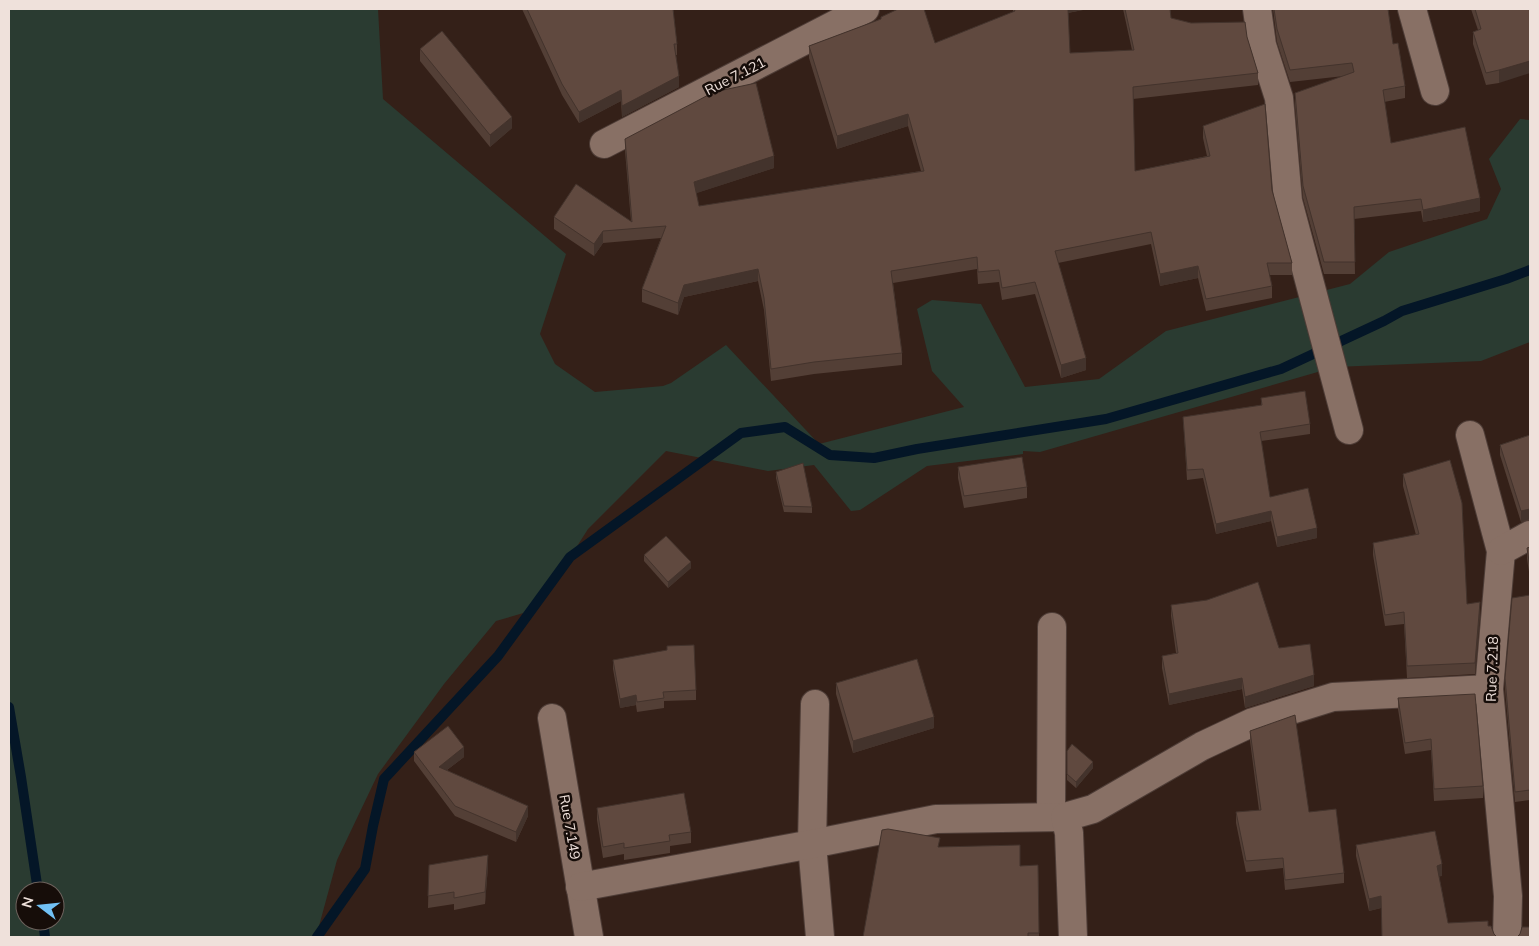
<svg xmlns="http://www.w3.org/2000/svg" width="1539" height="946" viewBox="0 0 1539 946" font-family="Mulish,sans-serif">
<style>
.green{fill:#2a3b31;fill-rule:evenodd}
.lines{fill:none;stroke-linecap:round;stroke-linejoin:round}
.stream{stroke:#041627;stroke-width:10}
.minor-casing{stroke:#4e3d37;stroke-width:30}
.minor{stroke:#887065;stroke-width:28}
.wall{fill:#533f36}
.shaded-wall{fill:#43332c}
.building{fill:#60493f;stroke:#43332c}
.labels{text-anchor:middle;stroke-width:5;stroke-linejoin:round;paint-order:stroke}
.street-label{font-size:14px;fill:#efe1db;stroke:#160d09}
</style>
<rect width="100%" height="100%" fill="#342018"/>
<path class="green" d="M9,9H378L383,99L566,254L540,334L555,364L595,392L663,386L671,383L726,345L819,444L964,407L932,371L917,309L932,300L981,304L1025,387L1099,379L1166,331L1350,284L1389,252L1487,219L1501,189L1489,159L1520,119L1530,120V342L1481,361L1335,367L1040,452L1023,451V454L927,466L860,510L851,511L814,465L768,471L666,451L588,529L537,609L496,621L444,684L378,774L337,860L316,937H9ZM25,891H55V921H25Z"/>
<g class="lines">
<g class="stream">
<path d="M9,707L21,777L38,891"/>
<path d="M43,921L45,937"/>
<path d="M317,937L365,869L373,826L384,779L498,656L570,557L741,433L785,427L830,455L874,458L917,449L1106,419L1281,369L1384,321L1402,311L1506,279L1530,270"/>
</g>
<g class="minor-casing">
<g id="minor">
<path d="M1257,9L1262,45L1279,98L1288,201L1349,430"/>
<path d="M1412,9L1435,91"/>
<path d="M604,144L865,9"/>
<path d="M1470,435L1501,551L1489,689L1508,896L1507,937"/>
<path d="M1501,551L1530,535"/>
<path d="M815,704L812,844L820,937"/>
<path d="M552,718L589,937"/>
<path d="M1051,817L1052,627"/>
<path d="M580,887L812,844L936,819L1065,817"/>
<path d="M1073,937L1069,833L1065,817L1093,809L1202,746L1253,722L1333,697L1489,689"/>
</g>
</g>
<use href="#minor" class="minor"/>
</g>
<g class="wall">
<path d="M522,9H673L677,44V55H676L679,87L622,117L621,101L579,123L562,95Z"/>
<path d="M1013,9H1088L1068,13L1070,53L1132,50L1123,9H1170L1171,18L1247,37L1258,73V85L1133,99L1135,171L1207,156L1203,138V126L1272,190L1292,263V275H1269L1272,286V298L1206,311L1198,278L1160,286L1151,244L1058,263L1086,370L1061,378L1035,294L1002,300L999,282L978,284L977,269L893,283L902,353V365L814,374L771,381L764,310L758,281L684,297L678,315L642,302V289L661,238L603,243L594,256L554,229V217L631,221L625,151V139L774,168L696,193L699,206L921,171L908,126L837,149L809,58V46L881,19V17L935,43L1013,12Z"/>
<path d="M1273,9H1388L1393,44L1405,86V98L1384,102L1391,143L1480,211L1423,222L1421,211L1354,219L1355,274H1324L1303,198L1295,105V93L1344,76L1290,82L1277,42Z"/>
<path d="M1471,9H1530L1499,83L1486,85L1473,44V32L1478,30Z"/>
<path d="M420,49L512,128L490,147L420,61Z"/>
<path d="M1261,398L1310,424V434L1261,441L1270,497L1317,538L1277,547L1271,521L1216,534L1203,478L1187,480L1183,417L1261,405Z"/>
<path d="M1530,435V520L1521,522L1500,455V445Z"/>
<path d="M958,467L1027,487V498L964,508L958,478Z"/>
<path d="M776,472L812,507V513L784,512L776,478Z"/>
<path d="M1403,474L1467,604L1480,614L1475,674L1407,678L1404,624L1385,626L1373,555V543L1416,535L1403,486Z"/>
<path d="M1530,547V578L1527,559V548Z"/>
<path d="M644,555L691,568L668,588L644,561Z"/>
<path d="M1530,595V800L1515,802L1505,689V678Z"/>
<path d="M1171,605L1279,648L1314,686L1245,708L1242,689L1169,705L1162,668V656L1176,653L1171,616Z"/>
<path d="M613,660L696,690V700L664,701V708L637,712L636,705L620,708L613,669Z"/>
<path d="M836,683L934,728L853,753L836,694Z"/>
<path d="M1398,698L1483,786V798L1434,801L1431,750L1405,754L1398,709Z"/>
<path d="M1250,731L1309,812L1344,873V883L1285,890L1283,868L1246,872L1236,823V812L1259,810L1250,741Z"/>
<path d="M1067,751L1093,768L1076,788L1067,780Z"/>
<path d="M414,752L464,757L447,770L528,816L516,842L455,816L414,761Z"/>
<path d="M597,808L691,832V843L670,846V853L624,860V854L603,858L597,820Z"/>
<path d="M1356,845L1442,876H1439L1448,923L1488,926L1494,934L1381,908L1369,911L1356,856Z"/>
<path d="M940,847L1020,866L1038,865L1039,937H863Z"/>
<path d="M429,865L488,866L485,904L454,910V904L428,908Z"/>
</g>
<g class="shaded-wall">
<path d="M1067,9H1088L1067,13Z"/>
<path d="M1530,61V73L1499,83V70Z"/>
<path d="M679,76V87L622,117V106Z"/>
<path d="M621,90V101L579,123V112Z"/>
<path d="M908,114V126L837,149V136Z"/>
<path d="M512,117V128L490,147V135Z"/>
<path d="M774,156V168L694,194V182Z"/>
<path d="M1480,198V211L1423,222V210Z"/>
<path d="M603,231V243L594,256V244Z"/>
<path d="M1198,266V278L1160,286V274Z"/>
<path d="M758,269V281L684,297L678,315V303L684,285Z"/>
<path d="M1086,358V370L1061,378V365Z"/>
<path d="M1530,509V519L1521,522V511Z"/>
<path d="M1271,511V521L1216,534V524Z"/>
<path d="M1317,528V538L1277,547V537Z"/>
<path d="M691,562V568L668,588V582Z"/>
<path d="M1480,602V614L1475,674V663Z"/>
<path d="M1314,675V686L1245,708V697Z"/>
<path d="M1242,678V689L1169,705V694Z"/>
<path d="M636,695V705L620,708V699Z"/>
<path d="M934,717V728L853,753V741Z"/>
<path d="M464,747V757L439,776V767Z"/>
<path d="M1093,762V768L1076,788V782Z"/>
<path d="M528,806V816L516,842V832Z"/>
<path d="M488,855V866L485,904V892Z"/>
<path d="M1442,864V876L1437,877V866Z"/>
<path d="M1381,896V908L1369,911V899Z"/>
</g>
<g class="building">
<path d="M527,9H673L677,44H674L679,76L622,106L621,90L579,112L562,84Z"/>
<path d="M898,9H924L935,43L1015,11L1014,9H1068L1070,53L1134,50L1125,9H1170L1171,18L1191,23L1245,22L1247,37L1258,73L1133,87L1135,171L1210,156L1203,126L1265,104L1272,190L1292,263H1267L1272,286L1206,299L1198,266L1160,274L1151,232L1055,251L1086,358L1061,365L1035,282L1002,288L999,270L978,272L977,257L891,271L902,353L814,362L771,369L764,298L758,269L684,285L678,303L642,289L666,226L603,231L594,244L554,217L576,184L632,222L625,139L714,92L756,83L774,156L694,182L699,206L924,171L908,114L837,136L809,46L881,19V17Z"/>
<path d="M1274,9H1388L1393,44L1398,43L1405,86L1383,90L1391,143L1465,127L1480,198L1423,210L1421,199L1354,207L1355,262H1324L1303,186L1295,93L1354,72L1352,63L1290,70L1277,29Z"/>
<path d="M1475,9H1530V61L1499,70L1486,73L1473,32L1481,29Z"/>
<path d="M442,31L512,117L490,135L420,49Z"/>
<path d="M1305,391L1310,424L1260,432L1270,497L1308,488L1317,528L1277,537L1271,511L1216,524L1203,469L1187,470L1183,417L1262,405L1261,398Z"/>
<path d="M1530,435V509L1521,511L1500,445Z"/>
<path d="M1022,457L1027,487L964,496L958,467Z"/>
<path d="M1450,460L1462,503L1467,604L1480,602L1475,663L1407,666L1404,612L1385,615L1373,543L1419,534L1403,474Z"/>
<path d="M803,463L812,507L784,506L776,472Z"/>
<path d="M666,536L691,562L668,582L644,555Z"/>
<path d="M1530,547V568L1527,548Z"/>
<path d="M1258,582L1279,648L1310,644L1314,675L1245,697L1242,678L1169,694L1162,656L1178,653L1171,605L1207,600Z"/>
<path d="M1530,595V790L1515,792L1505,678L1512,598Z"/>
<path d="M694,645L696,690L663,692L664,698L637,702L636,695L620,699L613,660L667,650V646Z"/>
<path d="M917,659L934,717L853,741L836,683Z"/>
<path d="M1475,694L1483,786L1434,789L1431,739L1405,743L1398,698Z"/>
<path d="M1295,715L1309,812L1336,809L1344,873L1285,880L1283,858L1246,861L1236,812L1261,810L1250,731Z"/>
<path d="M448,726L464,747L439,767L528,806L516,832L455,806L414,752Z"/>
<path d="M1072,744L1093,762L1076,782L1067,774V751Z"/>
<path d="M684,793L691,832L669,835L670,841L624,848V843L603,847L597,808Z"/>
<path d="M888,829L940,838L938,847L1020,845V866L1038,865L1039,933H1028V937H863L882,830Z"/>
<path d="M1435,831L1442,864L1437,866L1448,923L1488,921V926H1491L1494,934L1497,937H1382L1381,896L1369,899L1356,845Z"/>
<path d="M488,855L485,892L454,898V892L428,896L429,865Z"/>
<path d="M1522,927H1530V937H1517L1520,934Z"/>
</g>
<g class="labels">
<g class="street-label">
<text transform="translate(735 76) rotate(-27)" y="5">Rue 7.121</text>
<text transform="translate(1492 669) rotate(-88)" y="5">Rue 7.218</text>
<text transform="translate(570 827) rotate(80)" y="5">Rue 7.149</text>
</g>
</g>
<rect width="1539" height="946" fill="none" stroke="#efe1db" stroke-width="20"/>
<g transform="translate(40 906) rotate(286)"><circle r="24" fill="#160d09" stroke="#6d625d"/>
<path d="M0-4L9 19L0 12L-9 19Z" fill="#71c1f5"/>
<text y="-8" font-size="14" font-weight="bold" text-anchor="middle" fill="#efe1db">N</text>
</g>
</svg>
